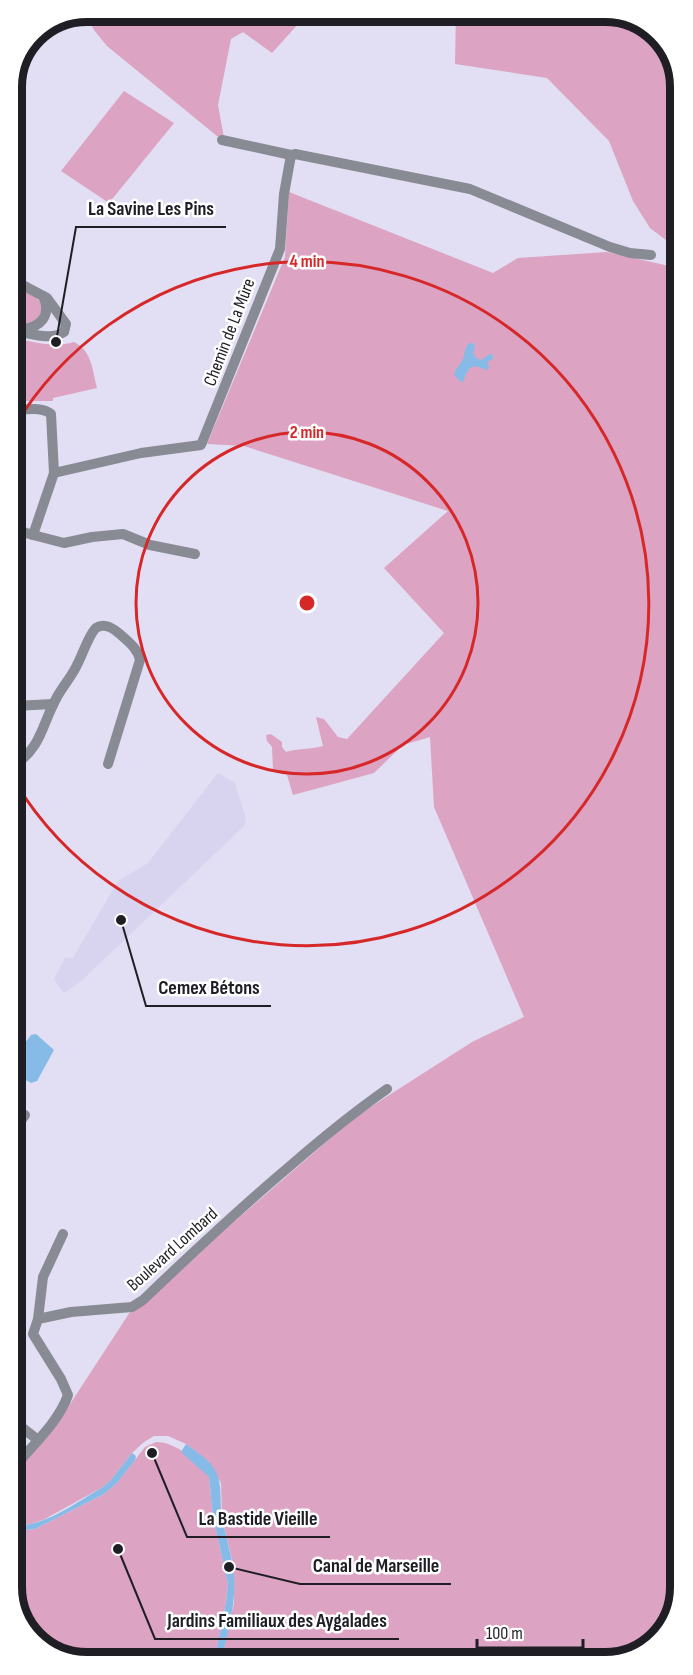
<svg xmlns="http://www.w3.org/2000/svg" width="693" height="1675" viewBox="0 0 693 1675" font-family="'Sofia Sans Condensed',sans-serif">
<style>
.built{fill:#d8d3ef}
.green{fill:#dca3c3}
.water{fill:#87bbe7}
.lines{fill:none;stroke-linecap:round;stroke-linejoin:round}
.canal{stroke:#87bbe7;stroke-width:8}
.minor{stroke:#888b94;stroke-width:10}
.ring{fill:none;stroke:#d62828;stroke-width:3}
.labels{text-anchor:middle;stroke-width:5;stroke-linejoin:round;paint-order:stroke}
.street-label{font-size:18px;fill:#1f1e25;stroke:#fff}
.rim{fill:none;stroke:#1f1e25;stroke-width:8}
.centre{fill:#d62828;stroke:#fff;stroke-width:3}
.ring-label{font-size:18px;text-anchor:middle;font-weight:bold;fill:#d62828;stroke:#fff;stroke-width:5;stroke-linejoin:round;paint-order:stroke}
.leader{fill:none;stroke:#1f1e25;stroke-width:2}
.callout-dot{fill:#1f1e25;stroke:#fff;stroke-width:2}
.callout-label{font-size:20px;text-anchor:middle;font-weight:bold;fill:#1f1e25;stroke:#fff;stroke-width:5;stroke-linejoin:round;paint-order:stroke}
</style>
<rect width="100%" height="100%" fill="#e2def3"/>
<path class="built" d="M218,773L235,783L246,819L244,826L81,981L64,993L54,979L65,958H73L118,881L148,863Z"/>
<g class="green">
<path d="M87,12H309L272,53L243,32L231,39L218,105L224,138L217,136L107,46L94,30L85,13Z"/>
<path d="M456,12H611L652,28L677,63L678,249L650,228L633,201L609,141L547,78L455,64Z"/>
<path d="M26,53H28L24,92L17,114L12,112V83Z"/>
<path d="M124,91L174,123L109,203L61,171Z"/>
<path d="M289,192L493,273L518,258L607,252L678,268L681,1588L666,1633L630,1659L221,1662L234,1603V1568L222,1518L221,1483L209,1462L186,1444L168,1436H154L144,1442L132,1453L111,1480L103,1487L43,1520L31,1524L16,1525V1471L59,1421L130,1312L355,1117L472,1042L524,1017L434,807L430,737L403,745L374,773L293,795L287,775L273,769L272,747L267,741L266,735L271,734L282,742V747L286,752C297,748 310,750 323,746L316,717L324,719L338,737L347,739L444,633L384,568L448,511L244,446L207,444L285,257Z"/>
<path d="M13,287C20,289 30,292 36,297C46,306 42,321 28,323C23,323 17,322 13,321Z"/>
<path d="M13,338C34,342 53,348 74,342C92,351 92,369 97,388L53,398V401H13Z"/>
<path d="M156,1442C177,1442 196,1461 209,1477L213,1517L228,1584L226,1602L214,1662L82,1663L41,1647L16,1612V1531L35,1529L104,1494L117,1483L145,1447Z"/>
</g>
<g class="water">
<path d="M470,343H473L475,346L473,353L476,358L481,360L490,354L493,355V359L487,362L489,367L487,370C472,364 469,364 463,382H461L454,375C455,368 459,367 462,361C466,354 463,348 470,343Z"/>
<path d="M36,1034L54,1050L37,1081L31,1083L15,1074V1056L31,1035Z"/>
<path d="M186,1444C196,1452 211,1460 216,1472C223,1486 219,1502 222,1517C225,1534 230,1550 233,1566C238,1599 228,1631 221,1662H214L226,1602L228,1584L213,1517L209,1477L181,1452Z"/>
<path d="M132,1453L136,1456L135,1460L117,1483L104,1494L35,1529L16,1531V1525C43,1528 80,1500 103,1487L111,1480Z"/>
</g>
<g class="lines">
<path class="canal" d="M15,1114C21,1131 21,1147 15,1163"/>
<g class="minor">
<path d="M222,140L291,155"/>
<path d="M13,280L47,298L66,324L64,332C51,341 27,333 13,330"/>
<path d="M21,329C41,328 52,315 43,296"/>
<path d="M13,410C25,410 42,406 51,414L54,473"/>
<path d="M13,529L33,535L54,473L141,453L201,445L280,249L284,194L291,155L295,154L470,189L610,247L630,253L651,255"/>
<path d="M33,535L64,543L92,537L123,534L150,545L195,554"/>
<path d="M14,698L19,636"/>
<path d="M14,706L53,704"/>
<path d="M14,766C43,745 41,726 57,697C63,686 72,676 77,665C82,656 89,634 96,628C105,622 114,629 121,635C129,642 138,649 140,660L108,764"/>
<path d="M15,1129L25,1115"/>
<path d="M38,1319L43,1277L63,1234"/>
<path d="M15,1422L38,1440"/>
<path d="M16,1465C34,1444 59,1421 68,1395L61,1379L33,1334L38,1319L71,1312L132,1307L143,1300C191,1254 239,1209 290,1166C321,1139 353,1113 387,1089"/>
</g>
</g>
<g class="ring">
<circle cx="307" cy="603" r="171"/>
<path d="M14 427A342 342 0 1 1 15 782"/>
</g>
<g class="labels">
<g class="street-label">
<text transform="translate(229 332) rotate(-69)" y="6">Chemin de La Mûre</text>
<text transform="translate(172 1249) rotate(-42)" y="6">Boulevard Lombard</text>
</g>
</g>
<path d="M0 0H693V1675H0ZM87 22H605A65 65 0 0 1 670 87V1587A65 65 0 0 1 605 1652H87A65 65 0 0 1 22 1587V87A65 65 0 0 1 87 22Z" fill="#fff" fill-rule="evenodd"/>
<path class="rim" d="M87 22H605A65 65 0 0 1 670 87V1587A65 65 0 0 1 605 1652H87A65 65 0 0 1 22 1587V87A65 65 0 0 1 87 22Z"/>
<circle cx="307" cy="603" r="9" class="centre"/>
<g class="ring-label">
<text x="307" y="267">4 min</text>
<text x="307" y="438">2 min</text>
</g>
<path class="leader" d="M56 342L76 227H226M121 920L146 1006H271M152 1453L187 1537H330M229 1567L300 1584H451M118 1549L155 1639H399"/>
<g class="callout-dot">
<circle cx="56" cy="342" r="6"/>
<circle cx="121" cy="920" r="6"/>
<circle cx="152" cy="1453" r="6"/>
<circle cx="229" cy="1567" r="6"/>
<circle cx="118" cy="1549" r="6"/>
</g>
<g class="callout-label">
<text x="151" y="215">La Savine Les Pins</text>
<text x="209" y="994">Cemex Bétons</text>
<text x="258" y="1525">La Bastide Vieille</text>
<text x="376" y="1572">Canal de Marseille</text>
<text x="277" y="1627">Jardins Familiaux des Aygalades</text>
</g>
<path d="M477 1639v9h106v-9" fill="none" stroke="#1f1e25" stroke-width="3"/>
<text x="486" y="1639" font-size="18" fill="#1f1e25" stroke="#ffffff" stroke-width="4.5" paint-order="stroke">100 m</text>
</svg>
